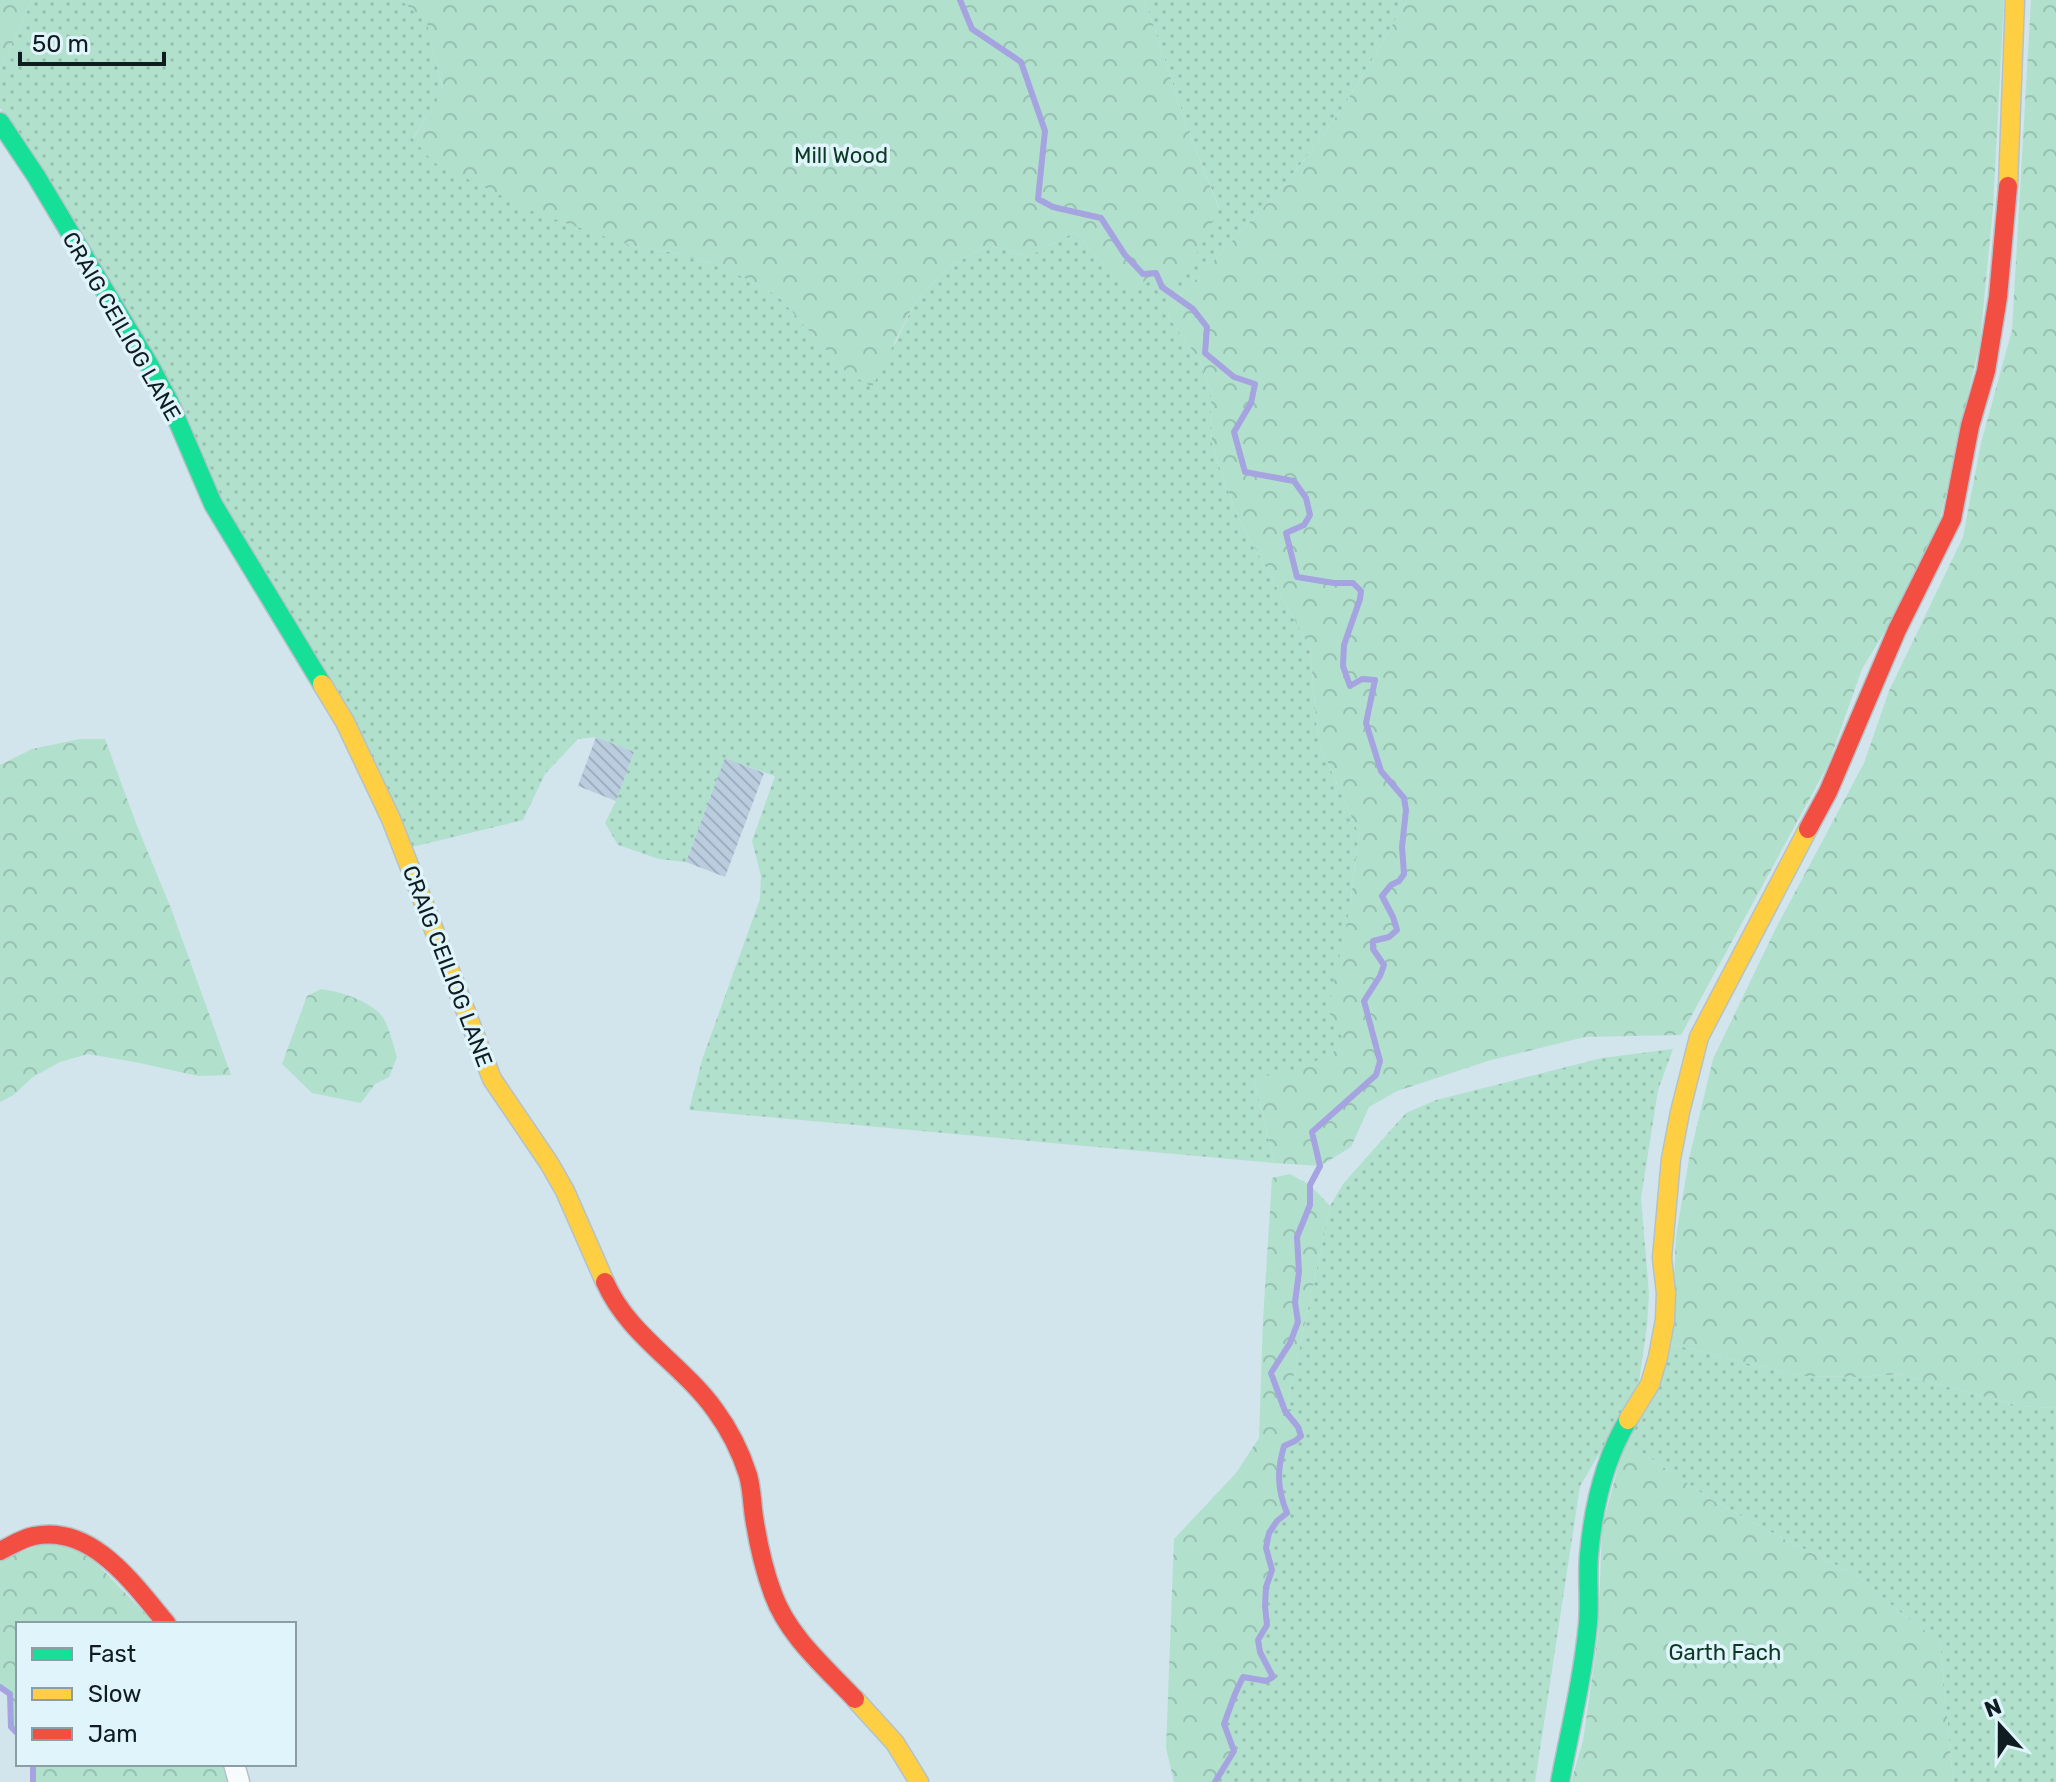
<svg xmlns="http://www.w3.org/2000/svg" width="2056" height="1782" viewBox="0 0 2056 1782" font-family="Rubik,sans-serif">
<style>
.grass{fill:url(#grass-dots)}
.forest{fill:url(#forest-crowns)}
.lines{fill:none;stroke-linecap:round;stroke-linejoin:round}
.stream{stroke:#a5a3e0;stroke-width:6}
.building{fill:url(#building-back-hatch)}
.street-casing{stroke:#b4c2c8;stroke-width:23}
.fast-casing{stroke:#b4c2c8;stroke-width:21}
.slow-casing{stroke:#b4c2c8;stroke-width:21}
.jam-casing{stroke:#b4c2c8;stroke-width:21}
.street{stroke:#f8fbfc;stroke-width:20}
.fast{stroke:#16e098;stroke-width:18}
.slow{stroke:#ffcf43;stroke-width:18}
.jam{stroke:#f24e42;stroke-width:18}
.labels{text-anchor:middle;stroke-width:7;stroke-linejoin:round;paint-order:stroke}
.park-label{font-size:22px;fill:#0d3823;stroke:#e0f4fb}
.street-label{font-size:22px;fill:#0f1c20;stroke:#e0f4fb}
</style>
<defs>
<pattern id="grass-dots" width="8" height="8" patternUnits="userSpaceOnUse" patternTransform="scale(2)"><rect width="8" height="8" fill="#b1e1cd"/><path d="M2 2h.1M6 6h.1" fill="none" stroke="#97c0b0" stroke-width="1.8" stroke-linecap="round"/></pattern>
<pattern id="forest-crowns" width="20" height="18" patternUnits="userSpaceOnUse" patternTransform="scale(2)"><rect width="20" height="18" fill="#b1e1cd"/><path d="M2 6a3 3 0 1 1 6 0M12 15a3 3 0 1 1 6 0" fill="none" stroke="#97c0b0"/></pattern>
<pattern id="building-back-hatch" width="6" height="6" patternUnits="userSpaceOnUse" patternTransform="scale(2)"><rect width="6" height="6" fill="#bacddf"/><path d="M-1 5l2 2M0 0l6 6M5-1l2 2" fill="none" stroke="#9fafbf"/></pattern>
</defs>
<rect width="100%" height="100%" fill="#d2e4ec"/>
<g class="grass">
<path d="M32,0H401L427,22L443,91L413,138L632,246L669,252L720,265L778,296L845,371L895,344L914,304L946,268L989,245L1027,257L1075,232L1103,264L1156,273L1162,287L1219,208L1187,127L1145,0H1407C1380,45 1355,93 1323,135C1276,199 1219,254 1165,312L1200,361L1211,392L1212,446L1237,515L1310,648L1318,740L1359,834L1350,906L1346,1045L1299,1071L1254,1079L1274,1163L689,1110L702,1060L760,899L761,876L752,841L775,776L725,759L686,862L659,859L618,845L605,823L616,801L634,752L596,737L578,739L545,774L523,820L412,847L222,501L48,180L0,108V71Z"/>
<path d="M1673,1049L1658,1090L1641,1198L1649,1294L1647,1326L1638,1388L1580,1486L1535,1782H1215L1226,1765L1232,1743L1224,1724L1235,1694L1243,1677L1266,1681L1273,1677L1260,1652L1258,1640L1267,1625L1265,1606L1266,1587L1272,1570L1266,1548L1269,1533L1277,1521L1287,1513C1277,1489 1277,1470 1284,1446L1295,1441L1298,1427L1288,1402L1330,1206L1343,1184L1406,1113L1436,1100L1602,1058Z"/>
<path d="M1671,1344L1798,1376L1859,1377L1900,1374L2019,1406L2056,1408V1782H1953L1940,1641L1912,1622L1856,1575L1786,1540L1712,1500L1625,1441Z"/>
</g>
<g class="forest">
<path d="M0,0H32L0,71Z"/>
<path d="M401,0H1145L1187,127L1219,209L1193,261L1162,287L1155,273L1134,289L1103,264L1075,232L1027,257L989,245L946,268L914,304L872,387L845,371L778,296L720,265L669,252L632,246L534,212L433,162L413,139L443,90L427,23Z"/>
<path d="M1407,0H2004L1993,208L1980,342L1940,520L1908,593L1862,669L1828,765L1681,1035L1585,1037L1491,1060L1397,1091L1369,1107L1351,1147L1320,1166L1274,1163L1254,1078L1299,1070L1346,1045L1328,1010L1350,907L1359,834L1318,740L1310,648L1237,515L1212,446L1211,392L1200,361L1165,312C1219,254 1276,199 1323,135C1355,93 1380,45 1407,0Z"/>
<path d="M2031,0H2056V1408L2019,1406L1900,1374L1859,1377L1798,1376L1671,1344L1676,1236L1689,1159L1713,1059L1776,928L1864,763L1889,691L1963,537L1981,443L2012,330Z"/>
<path d="M80,739H105L136,823L172,911L231,1075L198,1076L135,1062L88,1054L60,1062L33,1077L12,1096L0,1102V765L32,749Z"/>
<path d="M321,989C339,991 374,1002 384,1019C390,1030 393,1045 397,1057L389,1077L375,1084L361,1103L312,1093L282,1064L307,996Z"/>
<path d="M1290,1174L1310,1185L1330,1206L1288,1402L1301,1436L1295,1441L1284,1446C1277,1470 1277,1489 1287,1513L1277,1521L1269,1533L1266,1548L1272,1570L1266,1587L1265,1606L1267,1625L1258,1640L1260,1652L1273,1677L1266,1681L1243,1678L1235,1694L1224,1724L1234,1751L1215,1782H1174L1166,1748L1174,1539L1236,1473L1259,1438L1263,1320L1272,1178Z"/>
<path d="M1625,1441L1712,1500L1786,1540L1856,1575L1912,1622L1940,1641L1953,1782H1571L1583,1741L1598,1636L1602,1527Z"/>
<path d="M41,1544L81,1547L155,1624H18V1734L11,1727L10,1694L0,1687V1560Z"/>
<path d="M33,1764H227L233,1782H33Z"/>
</g>
<g class="lines">
<g class="stream">
<path d="M960,0L972,29L1021,62L1045,131L1038,199L1053,207L1101,218L1125,255L1143,274L1156,273L1162,287L1193,309L1207,327L1205,353L1234,377L1255,384L1251,403L1234,432L1245,472L1294,481L1306,498L1310,515L1304,525L1286,533L1297,577L1334,583H1353L1361,591L1360,599L1344,645L1343,666L1350,686L1362,679L1375,680L1366,723L1381,771L1404,798L1406,810L1402,847L1404,874L1399,881L1391,885L1382,896L1393,917L1397,930L1389,937L1373,941V949L1384,965L1380,976L1364,1001L1380,1061L1376,1075L1312,1132L1320,1166L1310,1185V1205L1297,1237L1299,1272L1295,1302L1298,1322L1290,1343L1271,1373L1285,1411L1298,1427L1301,1436L1295,1441L1284,1446C1277,1470 1277,1489 1287,1513L1277,1521L1269,1533L1266,1548L1272,1570L1266,1587L1265,1606L1267,1625L1258,1640L1260,1652L1273,1677L1266,1681L1243,1677L1235,1694L1224,1724L1234,1751L1215,1782"/>
<path d="M0,1687L10,1694L11,1727L18,1734"/>
<path d="M33,1764V1782"/>
</g>
</g>
<g class="building">
<path d="M596,737L634,752L616,801L578,786Z"/>
<path d="M725,758L764,773L725,877L686,862Z"/>
</g>
<g class="lines">
<g class="street-casing">
<path id="street" d="M234,1764L239,1782"/>
</g>
<g class="fast-casing">
<g id="fast">
<path d="M0,122L36,176L150,366L169,401L213,504L322,684"/>
<path d="M1560,1782C1570,1730 1583,1677 1588,1623C1590,1601 1587,1578 1589,1555C1593,1509 1604,1460 1628,1420"/>
</g>
</g>
<g class="slow-casing">
<g id="slow">
<path d="M2008,186L2015,0"/>
<path d="M322,684L345,722L391,819L492,1079L549,1163L565,1191L605,1282"/>
<path d="M1628,1420L1650,1384L1658,1357L1665,1320L1666,1293L1662,1258L1671,1159L1680,1112L1699,1037L1808,829"/>
<path d="M855,1699L895,1743L919,1782"/>
</g>
</g>
<g class="jam-casing">
<g id="jam">
<path d="M1808,829L1828,792L1897,630L1952,519L1970,426L1986,371L1998,297L2008,186"/>
<path d="M605,1282C628,1335 682,1364 715,1410C729,1429 741,1453 748,1475C752,1489 752,1504 754,1517C758,1543 764,1570 773,1594C788,1636 825,1667 855,1699"/>
<path d="M0,1551C11,1546 22,1538 34,1536C93,1524 134,1585 167,1624"/>
</g>
</g>
<use href="#street" class="street"/>
<use href="#fast" class="fast"/>
<use href="#slow" class="slow"/>
<use href="#jam" class="jam"/>
</g>
<g class="labels">
<g class="park-label">
<text x="841" y="163">Mill Wood</text>
<text x="1725" y="1660">Garth Fach</text>
</g>
<g class="street-label">
<text transform="translate(122 326) rotate(60)" y="8">CRAIG CEILIOG LANE</text>
<text transform="translate(448 966) rotate(69)" y="8">CRAIG CEILIOG LANE</text>
</g>
</g>
<rect x="16" y="1622" width="280" height="144" fill="#e0f4fb" stroke="#8c9ea3" stroke-width="2"/>
<rect x="32" y="1648" width="40" height="12" fill="#16e098" stroke="#8c9ea3" stroke-width="2"/>
<text x="88" y="1662" font-size="24" fill="#0f1c20">Fast</text>
<rect x="32" y="1688" width="40" height="12" fill="#ffcf43" stroke="#8c9ea3" stroke-width="2"/>
<text x="88" y="1702" font-size="24" fill="#0f1c20">Slow</text>
<rect x="32" y="1728" width="40" height="12" fill="#f24e42" stroke="#8c9ea3" stroke-width="2"/>
<text x="88" y="1742" font-size="24" fill="#0f1c20">Jam</text>
<g transform="translate(2000 1726) rotate(339)" stroke="#e0f4fb" stroke-width="6" paint-order="stroke">
<path d="M0-6L14 30L0 20L-14 30Z" fill="#0f1c20"/>
<text y="-12" font-size="22" font-weight="bold" text-anchor="middle" fill="#0f1c20">N</text>
</g>
<path d="M20 52v12h144v-12" fill="none" stroke="#0f1c20" stroke-width="4"/>
<text x="32" y="52" font-size="24" fill="#0f1c20" stroke="#e0f4fb" stroke-width="6" paint-order="stroke">50 m</text>
</svg>
